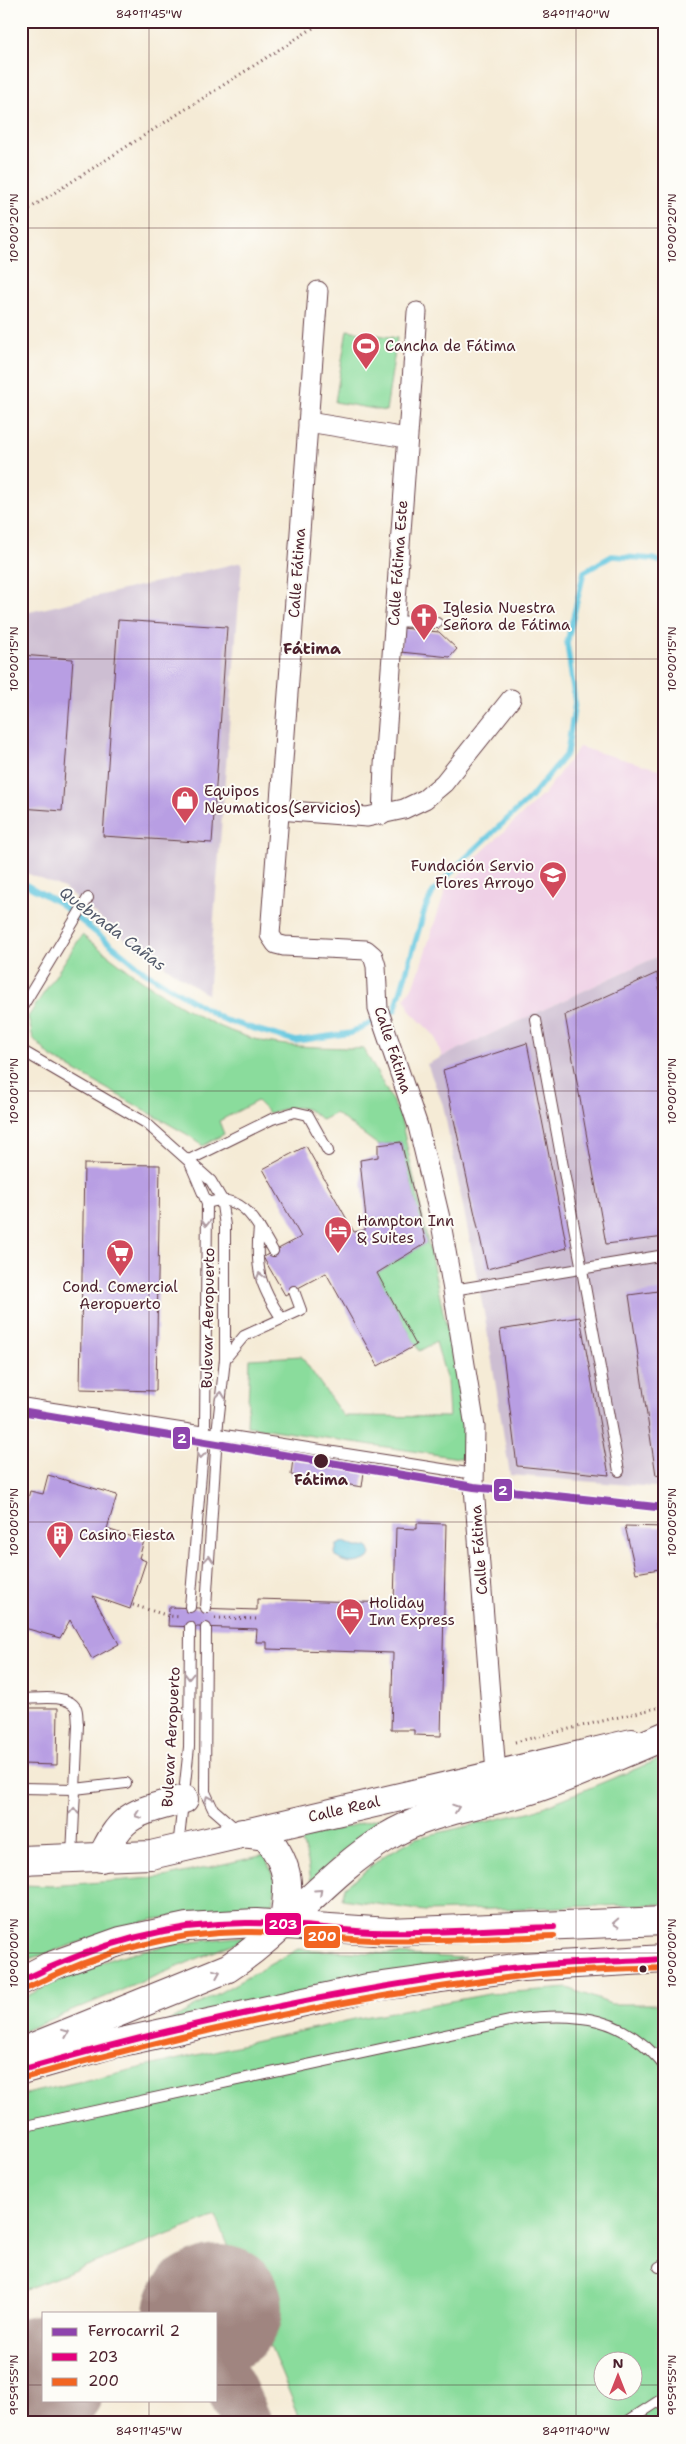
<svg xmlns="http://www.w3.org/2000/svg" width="686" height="2444" viewBox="0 0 686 2444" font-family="'Shantell Sans',sans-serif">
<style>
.built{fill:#efd0e6}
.industrial{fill:#cdbed2}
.green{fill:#8adc9c;stroke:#6a7e64;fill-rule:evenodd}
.water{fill:#61c6df;stroke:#567285}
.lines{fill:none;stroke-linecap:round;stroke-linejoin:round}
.stream{stroke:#61c6df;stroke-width:5.5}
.taxiway{stroke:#a08580;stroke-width:50}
.runway{stroke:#a08580;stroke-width:126}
.building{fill:#b89ee3}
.service-casing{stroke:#643e45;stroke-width:12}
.minor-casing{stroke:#643e45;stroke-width:21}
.primary-casing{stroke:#643e45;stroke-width:30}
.trunk-casing{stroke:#643e45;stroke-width:30}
.path{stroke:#643e45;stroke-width:3;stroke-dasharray:1 4;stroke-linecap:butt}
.service{stroke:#fff;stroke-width:10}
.minor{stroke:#fff;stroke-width:19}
.primary{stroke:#fff;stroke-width:28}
.trunk{stroke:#fff;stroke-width:28}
.bus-1-casing{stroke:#fdfcf7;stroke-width:10}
.bus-2-casing{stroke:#fdfcf7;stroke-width:10}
.bus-1{stroke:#e5007d;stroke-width:6}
.bus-2{stroke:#f26522;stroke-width:6}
.rail-1-casing{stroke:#fdfcf7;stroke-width:11}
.rail-1{stroke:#8e44ad;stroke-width:8}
.oneway{stroke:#ae9aa0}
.ticks{fill:none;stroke:#4a1f2b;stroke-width:1;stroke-opacity:0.45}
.stop-dot{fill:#4a1f2b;stroke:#fdfcf7;stroke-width:2}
.labels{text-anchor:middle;stroke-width:4;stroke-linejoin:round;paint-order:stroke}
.poi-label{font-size:15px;fill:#4a1f2b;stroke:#fdfcf7;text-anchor:start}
.street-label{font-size:15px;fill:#4a1f2b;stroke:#fdfcf7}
.stop-label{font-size:15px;font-weight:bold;fill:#4a1f2b;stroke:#fdfcf7}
.neighbourhood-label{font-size:16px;font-weight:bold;fill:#4a1f2b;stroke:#fdfcf7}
.water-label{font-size:16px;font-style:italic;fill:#52596a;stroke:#fdfcf7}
.line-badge{stroke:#fdfcf7;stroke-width:2}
.badge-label{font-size:14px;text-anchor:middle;font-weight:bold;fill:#fff}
.neatline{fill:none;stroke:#4a1f2b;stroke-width:2}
.ticks-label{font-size:12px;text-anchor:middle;fill:#4a1f2b}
</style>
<rect width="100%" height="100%" fill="#fdfcf7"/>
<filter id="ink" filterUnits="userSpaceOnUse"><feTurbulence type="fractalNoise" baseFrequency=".02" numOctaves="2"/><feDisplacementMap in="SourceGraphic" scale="10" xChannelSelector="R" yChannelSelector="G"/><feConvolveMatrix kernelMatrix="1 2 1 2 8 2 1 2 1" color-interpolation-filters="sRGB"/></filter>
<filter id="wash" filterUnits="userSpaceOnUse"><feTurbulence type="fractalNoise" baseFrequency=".0096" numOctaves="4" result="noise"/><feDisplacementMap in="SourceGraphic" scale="20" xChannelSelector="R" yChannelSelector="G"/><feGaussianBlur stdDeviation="1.12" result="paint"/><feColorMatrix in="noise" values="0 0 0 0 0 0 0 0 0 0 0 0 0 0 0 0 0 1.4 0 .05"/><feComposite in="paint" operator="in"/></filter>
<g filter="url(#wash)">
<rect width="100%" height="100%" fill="#f5ebd6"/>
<path class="built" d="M579,747L665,771V953L442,1057L435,1036L410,1011L405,998L415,983L445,891L469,864L544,794Z"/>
<g class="industrial">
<path d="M242,562L208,995L129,942L64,888L21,871V614Z"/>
<path d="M665,953V1488L510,1475L485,1318L443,1105L427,1064Z"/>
</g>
<g class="green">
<path d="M347,330L397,338L386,411L335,402Z"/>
<path d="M82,935C133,974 191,1021 254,1039C289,1049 328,1046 364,1049L400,1115L468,1425L472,1460L247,1426L250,1359L301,1356L343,1416L449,1417L447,1381L436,1342L419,1351L377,1273L426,1243L401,1142L378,1145L335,1113L322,1120C304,1102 290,1107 269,1113L257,1101L219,1121L224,1134L203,1146L190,1136L51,1057L33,1038L28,1017Z"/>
<path d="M665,1757V1904L425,1911L342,1899L345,1887L385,1855L416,1838L533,1811Z"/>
<path d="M380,1818L311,1881L308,1861L301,1839Z"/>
<path d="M265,1855L276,1884L272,1904L200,1911L141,1922L21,1962V1885L51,1886L164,1877Z"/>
<path d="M254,1935L21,2032V1999C57,1981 92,1963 132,1953C172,1943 213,1940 254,1935Z"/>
<path d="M298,1949L465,1958L158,2027Z"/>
<path d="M568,1988L611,2004H665V2414L650,2423H302L216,2216L21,2291V2095L359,2018L489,1994ZM604,2362H634V2392H604Z"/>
</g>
<path class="water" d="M344,1542L356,1547H368L371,1554L369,1558C358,1564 348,1565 337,1558L335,1553L337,1545Z"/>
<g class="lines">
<path class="stream" d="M21,882L59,903L145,972L224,1020L296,1041L351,1033L395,1010L425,909L433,892L459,864L530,798L567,753L575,703L567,643L584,572L612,556L652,559L665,563"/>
<path class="taxiway" d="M216,2372L228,2382L247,2423"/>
<g class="runway">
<path d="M207,2313L220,2308"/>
<path d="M21,2385L44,2377"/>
</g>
</g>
<g id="blocks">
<g class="building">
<path d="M118,620L227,627L212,843L103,836Z"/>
<path d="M402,628L439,632L457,649L450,657L400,652Z"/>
<path d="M21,655L73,659L62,811L21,808Z"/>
<path d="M657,973L665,1024V1237L606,1244L565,1015Z"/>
<path d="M527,1043L567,1248L487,1269L443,1070Z"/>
<path d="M401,1142L426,1243L377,1273L416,1345L378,1366L326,1273L285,1295L263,1257L301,1237L263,1169L306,1146L354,1232L365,1230L366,1219L360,1160L378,1157V1145Z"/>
<path d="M84,1164L160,1165L156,1391L80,1389Z"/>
<path d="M665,1290V1477L656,1475L629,1295Z"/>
<path d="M580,1317L609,1475L517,1466L500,1330Z"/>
<path d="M293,1459L364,1472L362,1487L291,1475Z"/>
<path d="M48,1475L117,1495L107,1529L144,1541L139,1558L146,1561L130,1609L93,1596L119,1644L92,1659L70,1620L60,1638L21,1627V1523L30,1491L43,1494Z"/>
<path d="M417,1523L446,1524L441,1736L414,1735V1730H391L393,1653L267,1649V1642H256L257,1629L168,1626L169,1607L257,1610V1599L394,1603L396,1528L417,1529Z"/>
<path d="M625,1526L665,1527V1568L636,1573Z"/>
<path d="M665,1621V1663H664L656,1623Z"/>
<path d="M21,1708H58L57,1765L21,1764Z"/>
</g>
</g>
</g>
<g filter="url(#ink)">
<use href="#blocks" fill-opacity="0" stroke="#643e45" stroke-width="1"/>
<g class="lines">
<g class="service-casing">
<g id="service">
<path d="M394,621L437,623"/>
<path d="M664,963L665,966"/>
<path d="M21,1009L88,898"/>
<path d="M536,1020L619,1471"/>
<path d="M21,1050L146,1123L211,1181L221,1198L225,1226V1359L217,1433L206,1608"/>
<path d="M189,1160L272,1119L295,1112L308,1115L328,1151"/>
<path d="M207,1203C244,1191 257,1224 273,1251"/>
<path d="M259,1227C255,1268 259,1285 282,1319"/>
<path d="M453,1290L665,1255"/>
<path d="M225,1359L244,1336L301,1310L294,1291"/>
<path d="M21,1403L474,1474"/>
<path d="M190,1607L205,1426L207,1203L190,1163"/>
<path d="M206,1628L205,1792L213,1809L237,1830"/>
<path d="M21,1699C36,1699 67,1693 76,1708C78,1712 77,1719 78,1724L72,1856"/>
<path d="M21,1788L75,1789L126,1783"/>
<path d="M178,1848L189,1747L190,1627"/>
<path d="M21,2127L519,2019C578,2012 625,2016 665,2067"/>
<path d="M659,2267L665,2264"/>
<path d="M625,2423L665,2397"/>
</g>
</g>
<g class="minor-casing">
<g id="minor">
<path d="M318,291L270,935L276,944L284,946L366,950L373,956L376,966L378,1009L418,1126L440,1218L453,1290L475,1427L474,1487L496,1773"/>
<path d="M308,422L407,438"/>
<path d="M279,810L367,817L404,809L425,799L444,783L511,699"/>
<path d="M382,815L384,765L417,312"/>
</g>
</g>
<g class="primary-casing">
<g id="primary">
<path d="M101,1858C108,1846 114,1831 125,1822C139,1809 166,1805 184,1799"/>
<path d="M21,1860L151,1855L632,1743"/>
</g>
</g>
<g class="trunk-casing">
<g id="trunk">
<path d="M242,1833L266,1836C291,1867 290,1887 283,1925"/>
<path d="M21,1861L27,1860"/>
<path d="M21,1981L48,1967L121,1941L187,1927L256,1923L389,1932L665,1921"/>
<path d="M21,2052L228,1968C285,1931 327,1874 385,1838C432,1809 481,1806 531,1790C577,1775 621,1754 665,1736"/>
<path d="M21,2070L108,2045L368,1988L523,1967L665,1959"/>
</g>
</g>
<g class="path">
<path d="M21,214L324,21"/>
<path d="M133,1605L169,1616L181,1617"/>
<path d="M215,1618L257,1619"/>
<path d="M515,1742L665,1706"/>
</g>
<use href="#service" class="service"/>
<use href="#minor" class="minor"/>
<use href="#primary" class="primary"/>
<use href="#trunk" class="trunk"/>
<g class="bus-1-casing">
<g id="bus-1">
<path d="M21,1981C93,1945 170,1922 251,1923C291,1923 331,1930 372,1932C432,1934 493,1929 554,1927"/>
<path d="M21,2070C185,2023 352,1987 521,1967C569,1962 617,1962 665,1959"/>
</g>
</g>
<g class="bus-2-casing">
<g id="bus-2">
<path d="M25,1989C96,1953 171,1931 251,1932C291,1932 332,1939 372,1940C433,1942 494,1938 554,1936"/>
<path d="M23,2078C186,2032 353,1996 522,1976C569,1970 617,1970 665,1968"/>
</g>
</g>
<use href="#bus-1" class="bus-1"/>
<use href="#bus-2" class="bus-2"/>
<g class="rail-1-casing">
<path id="rail-1" d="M21,1411L474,1487L665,1508"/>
</g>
<use href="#rail-1" class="rail-1"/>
</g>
<defs><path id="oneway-chevron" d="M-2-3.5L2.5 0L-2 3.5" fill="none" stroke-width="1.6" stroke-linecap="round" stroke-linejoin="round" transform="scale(1.25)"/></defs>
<g class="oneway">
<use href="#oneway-chevron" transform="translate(206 1223) rotate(91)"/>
<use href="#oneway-chevron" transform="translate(260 1276) rotate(-106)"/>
<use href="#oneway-chevron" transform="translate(221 1395) rotate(-84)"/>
<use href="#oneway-chevron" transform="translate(201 1455) rotate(96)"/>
<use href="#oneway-chevron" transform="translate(209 1559) rotate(-86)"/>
<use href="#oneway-chevron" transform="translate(189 1676) rotate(91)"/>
<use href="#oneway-chevron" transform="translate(208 1799) rotate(-114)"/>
<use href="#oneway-chevron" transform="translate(456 1808) rotate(-19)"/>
<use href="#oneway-chevron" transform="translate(74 1811) rotate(-88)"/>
<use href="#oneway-chevron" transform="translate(138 1815) rotate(159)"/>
<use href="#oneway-chevron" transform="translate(319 1892) rotate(-42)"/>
<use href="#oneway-chevron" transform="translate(616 1923) rotate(177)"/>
<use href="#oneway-chevron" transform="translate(217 1973) rotate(-22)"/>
<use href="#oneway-chevron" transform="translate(66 2033) rotate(-22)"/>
</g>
</g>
<path class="ticks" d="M149,21V2313M576,21V2423M21,228H665M21,659H665M21,1091H665M21,1522H665M21,1953H665M21,2385H44M216,2385H604M634,2385H665M149,2400V2423"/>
<defs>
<g id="stadium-pin" transform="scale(1.4375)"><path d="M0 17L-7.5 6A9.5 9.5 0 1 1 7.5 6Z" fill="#d1495b" stroke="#fdfcf7"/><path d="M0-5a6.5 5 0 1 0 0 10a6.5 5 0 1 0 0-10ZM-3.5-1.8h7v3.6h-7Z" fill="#fff"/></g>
<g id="church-pin" transform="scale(1.4375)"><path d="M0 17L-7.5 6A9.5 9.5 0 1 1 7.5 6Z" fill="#d1495b" stroke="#fdfcf7"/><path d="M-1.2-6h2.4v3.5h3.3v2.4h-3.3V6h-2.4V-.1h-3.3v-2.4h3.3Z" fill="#fff"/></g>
<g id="shop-pin" transform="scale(1.4375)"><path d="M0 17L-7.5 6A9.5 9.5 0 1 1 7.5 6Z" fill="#d1495b" stroke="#fdfcf7"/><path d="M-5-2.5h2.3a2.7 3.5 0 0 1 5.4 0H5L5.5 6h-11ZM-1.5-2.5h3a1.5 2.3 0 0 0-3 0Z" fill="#fff"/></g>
<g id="school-pin" transform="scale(1.4375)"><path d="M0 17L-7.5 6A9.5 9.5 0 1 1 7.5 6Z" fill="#d1495b" stroke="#fdfcf7"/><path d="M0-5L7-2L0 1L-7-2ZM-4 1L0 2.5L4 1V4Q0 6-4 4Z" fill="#fff"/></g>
<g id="hotel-pin" transform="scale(1.4375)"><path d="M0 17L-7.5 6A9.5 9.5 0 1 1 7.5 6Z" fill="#d1495b" stroke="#fdfcf7"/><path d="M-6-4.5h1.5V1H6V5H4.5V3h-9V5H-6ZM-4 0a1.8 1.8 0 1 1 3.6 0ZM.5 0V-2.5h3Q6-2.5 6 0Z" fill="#fff"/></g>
<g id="supermarket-pin" transform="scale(1.4375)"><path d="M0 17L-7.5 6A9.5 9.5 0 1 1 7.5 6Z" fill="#d1495b" stroke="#fdfcf7"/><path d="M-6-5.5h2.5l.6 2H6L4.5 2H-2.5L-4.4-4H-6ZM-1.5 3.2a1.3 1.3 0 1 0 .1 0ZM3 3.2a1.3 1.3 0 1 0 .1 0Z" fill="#fff"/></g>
<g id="building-pin" transform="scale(1.4375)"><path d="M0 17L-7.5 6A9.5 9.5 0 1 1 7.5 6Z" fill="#d1495b" stroke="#fdfcf7"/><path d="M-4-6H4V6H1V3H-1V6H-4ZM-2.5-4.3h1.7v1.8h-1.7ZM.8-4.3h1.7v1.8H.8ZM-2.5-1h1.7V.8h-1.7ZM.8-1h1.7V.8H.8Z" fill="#fff"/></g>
</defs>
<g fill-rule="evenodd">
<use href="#stadium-pin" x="366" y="346"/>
<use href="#church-pin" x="424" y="617"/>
<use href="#shop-pin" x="185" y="800"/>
<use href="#school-pin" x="553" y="875"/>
<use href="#hotel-pin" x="338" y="1230"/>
<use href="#supermarket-pin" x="120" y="1253"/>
<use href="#building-pin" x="60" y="1535"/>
<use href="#hotel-pin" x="350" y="1612"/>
</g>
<g class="stop-dot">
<circle cx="321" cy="1461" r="8"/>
<circle cx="643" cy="1969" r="4.5"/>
</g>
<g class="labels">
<g class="poi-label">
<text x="385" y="351">Cancha de Fátima</text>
<text x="443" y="613">Iglesia Nuestra<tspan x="443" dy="17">Señora de Fátima</tspan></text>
<text x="204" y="796">Equipos<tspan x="204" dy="17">Neumaticos(Servicios)</tspan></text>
<text x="534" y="871" text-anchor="end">Fundación Servio<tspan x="534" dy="17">Flores Arroyo</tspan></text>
<text x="357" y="1226">Hampton Inn<tspan x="357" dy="17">&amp; Suites</tspan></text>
<text x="120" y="1292" text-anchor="middle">Cond. Comercial<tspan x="120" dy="17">Aeropuerto</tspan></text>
<text x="79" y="1540">Casino Fiesta</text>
<text x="369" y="1608">Holiday<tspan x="369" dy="17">Inn Express</tspan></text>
</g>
<g class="street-label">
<text transform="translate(398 563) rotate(-86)" y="5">Calle Fátima Este</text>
<text transform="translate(297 573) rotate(-86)" y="5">Calle Fátima</text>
<text transform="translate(393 1050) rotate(72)" y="5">Calle Fátima</text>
<text transform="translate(208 1318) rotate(-89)" y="5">Bulevar Aeropuerto</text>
<text transform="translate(479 1550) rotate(-94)" y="5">Calle Fátima</text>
<text transform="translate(171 1737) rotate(-87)" y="5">Bulevar Aeropuerto</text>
<text transform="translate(344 1809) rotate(-13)" y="5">Calle Real</text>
</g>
<g class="stop-label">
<text x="321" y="1485">Fátima</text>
</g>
<g class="neighbourhood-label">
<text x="312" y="654">Fátima</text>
</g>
<g class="water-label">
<text transform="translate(113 928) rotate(37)" y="6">Quebrada Cañas</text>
</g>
</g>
<g class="line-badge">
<rect x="172" y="1426" width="19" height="24" rx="5" fill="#8e44ad"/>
<rect x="493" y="1478" width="20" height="24" rx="5" fill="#8e44ad"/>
<rect x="264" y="1912" width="38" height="24" rx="5" fill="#e5007d"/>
<rect x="303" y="1925" width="38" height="24" rx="5" fill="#f26522"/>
</g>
<g class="badge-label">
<text x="182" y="1443">2</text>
<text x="503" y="1495">2</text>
<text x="283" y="1929">203</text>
<text x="322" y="1941">200</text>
</g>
<rect width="686" height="2444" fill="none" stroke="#fdfcf7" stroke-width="55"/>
<rect x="42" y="2312" width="175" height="90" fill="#fdfcf7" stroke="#b5a4a5"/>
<rect x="52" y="2328" width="25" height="8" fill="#8e44ad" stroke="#b5a4a5"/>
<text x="88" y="2336" font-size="15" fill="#4a1f2b">Ferrocarril 2</text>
<rect x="52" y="2353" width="25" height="8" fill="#e5007d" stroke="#b5a4a5"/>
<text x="88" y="2362" font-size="15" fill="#4a1f2b">203</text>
<rect x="52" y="2378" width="25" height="8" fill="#f26522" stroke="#b5a4a5"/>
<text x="88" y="2386" font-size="15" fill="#4a1f2b">200</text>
<g transform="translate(618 2376)"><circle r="24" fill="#fdfcf7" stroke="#b5a4a5"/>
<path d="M0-4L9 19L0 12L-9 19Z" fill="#d1495b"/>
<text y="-8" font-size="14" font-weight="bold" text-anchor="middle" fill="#4a1f2b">N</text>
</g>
<rect x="28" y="28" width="630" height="2388" class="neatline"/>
<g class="ticks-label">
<text x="149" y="18">84°11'45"W</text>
<text x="576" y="18">84°11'40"W</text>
<text transform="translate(14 228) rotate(-90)" y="4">10°00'20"N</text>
<text transform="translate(672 228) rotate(-90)" y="4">10°00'20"N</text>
<text transform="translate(14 659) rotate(-90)" y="4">10°00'15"N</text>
<text transform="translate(672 659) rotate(-90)" y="4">10°00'15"N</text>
<text transform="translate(14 1091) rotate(-90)" y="4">10°00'10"N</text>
<text transform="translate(672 1091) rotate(-90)" y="4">10°00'10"N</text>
<text transform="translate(14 1522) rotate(-90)" y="4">10°00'05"N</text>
<text transform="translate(672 1522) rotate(-90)" y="4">10°00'05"N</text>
<text transform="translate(14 1953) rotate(-90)" y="4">10°00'00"N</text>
<text transform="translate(672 1953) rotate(-90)" y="4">10°00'00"N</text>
<text transform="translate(14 2385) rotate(-90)" y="4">9°59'55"N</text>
<text transform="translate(672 2385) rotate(-90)" y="4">9°59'55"N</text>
<text x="149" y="2435">84°11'45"W</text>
<text x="576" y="2435">84°11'40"W</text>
</g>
</svg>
